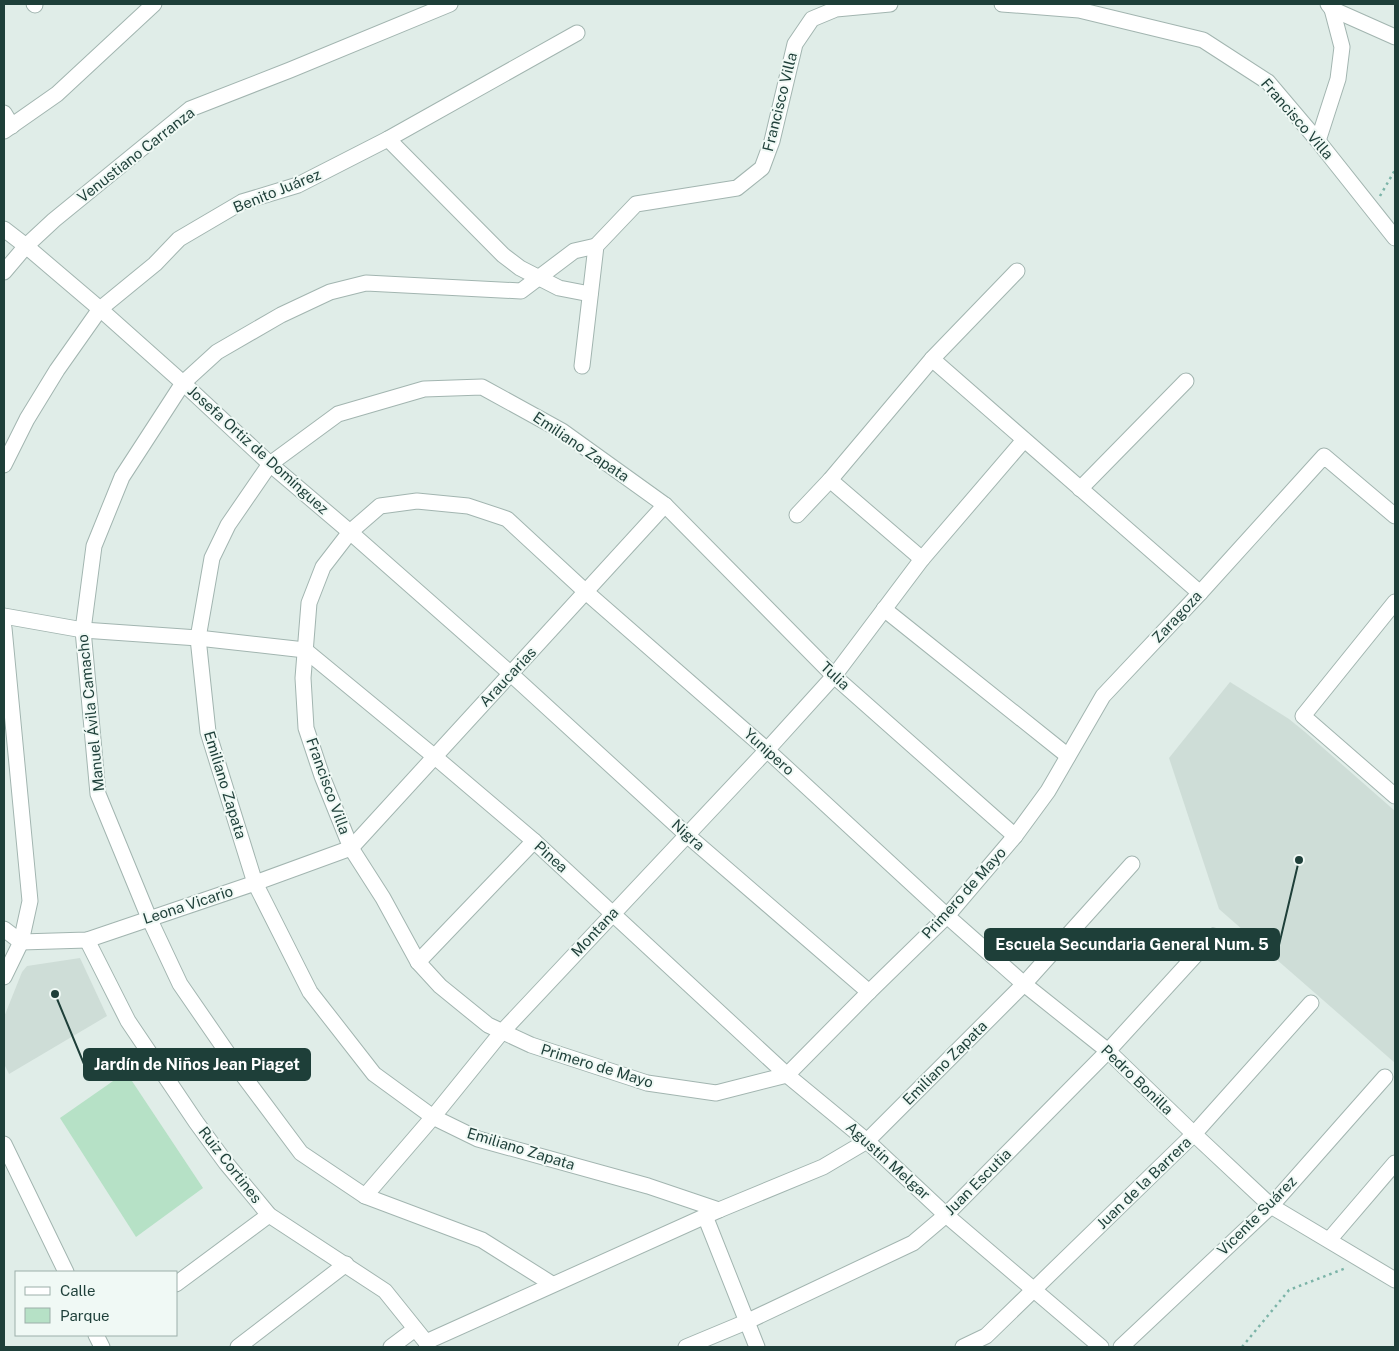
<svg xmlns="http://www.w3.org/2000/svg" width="1399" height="1351" viewBox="0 0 1399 1351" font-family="'Public Sans',sans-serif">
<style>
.built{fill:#ceddd7}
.green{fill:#b6e1c6}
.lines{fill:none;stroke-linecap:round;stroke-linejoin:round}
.street-casing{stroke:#a2b5b0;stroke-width:17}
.path{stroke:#7cb4a8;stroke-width:2.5;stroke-dasharray:2.5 4;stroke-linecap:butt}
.street{stroke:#fff;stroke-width:15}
.labels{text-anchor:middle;stroke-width:4;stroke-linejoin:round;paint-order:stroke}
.street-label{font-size:15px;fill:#1e3f39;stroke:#f0f9f5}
.leader{fill:none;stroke:#1e3f39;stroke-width:2}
.callout-dot{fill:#1e3f39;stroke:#f0f9f5;stroke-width:2}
.callout{fill:#1e3f39;stroke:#1e3f39;stroke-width:2}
.callout-label{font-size:16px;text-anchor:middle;font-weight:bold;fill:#fff}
</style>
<rect width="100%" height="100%" fill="#e0ede8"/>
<g class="built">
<path d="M1230,682L1289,719L1305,732L1395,811V1063L1219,909L1169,758Z"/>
<path d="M80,958L107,1016L9,1074L4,1064V1017L22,972L27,966Z"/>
</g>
<path class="green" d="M126,1072L203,1188L136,1237L60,1118Z"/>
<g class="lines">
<g class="street-casing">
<g id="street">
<path d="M34,4L35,5"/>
<path d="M1002,4L1079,10L1203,40L1268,82L1318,141L1395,238"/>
<path d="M1328,4L1332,9L1395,37"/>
<path d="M4,113L12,126"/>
<path d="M4,131L57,94L154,4"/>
<path d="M388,139L503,255L520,268L559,288L590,294"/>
<path d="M1318,141L1338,79L1342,47L1332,9"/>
<path d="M4,229L26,246L100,309L183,383L270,464L350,532L511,674L687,835L869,992"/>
<path d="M4,272L26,246L54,220L190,109L290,70L450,4"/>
<path d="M932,359L1200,593"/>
<path d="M582,366L596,246L636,204L737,188L762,168L772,141L795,44L812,19L836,9L890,4"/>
<path d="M4,465L27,419L57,370L100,309L155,264L179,239L242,202L298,185L388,139L577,33"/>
<path d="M830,480L922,559"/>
<path d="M1080,489L1186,381"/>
<path d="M797,515L830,480L932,359L1017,271"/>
<path d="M1395,516L1324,456L1200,593L1103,696L1048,791L1015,836L947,916L869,992L787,1075L716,1093L647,1083L531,1045L488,1025L440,986L418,962L383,898L351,848L322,776L306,728L303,678L309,603L323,567L350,532L380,506L417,501L468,506L507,519L586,592L767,750L947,916L1024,984L1108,1051L1194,1134L1271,1206L1395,1280"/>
<path d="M1395,602L1303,716L1395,796"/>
<path d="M884,609L1068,756"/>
<path d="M4,616L83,630L198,638L305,650L435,757L534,841L787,1075L867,1141L946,1215L1101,1347"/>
<path d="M4,628L30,901L21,942L4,977"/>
<path d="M4,929L21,942L87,940L255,883L351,848L665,505"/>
<path d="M87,940L128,1021L196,1122L226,1163L269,1215L385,1291L426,1342L428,1347"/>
<path d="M418,962L534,841"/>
<path d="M4,1144L66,1272"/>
<path d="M365,1196L433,1117L501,1033L767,750L834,676L922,559L1024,440"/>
<path d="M719,1210L648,1186L478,1139L433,1117L374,1074L310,992L255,883L208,732L198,638L212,558L228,525L270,464L338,414L424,389L482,387L562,431L665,505L834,676L1015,836"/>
<path d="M705,1216L757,1347"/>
<path d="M1329,1240L1395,1163"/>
<path d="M176,1284L269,1215"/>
<path d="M552,1284L482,1240L365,1196L301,1153L242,1074L180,984L149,918L98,794L83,630L94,546L122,477L183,383L217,352L281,315L330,292L366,283L521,291L574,251L596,246"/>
<path d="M96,1335L102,1347"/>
<path d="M426,1342L719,1210L823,1167L867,1141L1024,984L1132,864"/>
<path d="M238,1347L346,1264"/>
<path d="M391,1347L415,1329"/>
<path d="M686,1347L746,1322L913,1243L946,1215L1108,1051L1213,936"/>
<path d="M963,1347L986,1336L1194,1134L1311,1003"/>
<path d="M1121,1347L1271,1206L1385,1077"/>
</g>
</g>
<g class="path">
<path d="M1380,196L1395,170"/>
<path d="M1242,1347L1289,1290L1346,1268"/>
</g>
<use href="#street" class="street"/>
</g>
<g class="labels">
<g class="street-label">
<text transform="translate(780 102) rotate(-76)" y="5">Francisco Villa</text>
<text transform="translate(1297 119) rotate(49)" y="5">Francisco Villa</text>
<text transform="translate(136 155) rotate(-38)" y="5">Venustiano Carranza</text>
<text transform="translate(277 191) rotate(-22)" y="5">Benito Juárez</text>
<text transform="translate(581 447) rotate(34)" y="5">Emiliano Zapata</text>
<text transform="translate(258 450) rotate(42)" y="5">Josefa Ortiz de Domínguez</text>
<text transform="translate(1177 617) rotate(-47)" y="5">Zaragoza</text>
<text transform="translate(835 676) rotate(43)" y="5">Tulia</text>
<text transform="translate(508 677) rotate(-47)" y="5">Araucarias</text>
<text transform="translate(91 713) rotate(-96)" y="5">Manuel Ávila Camacho</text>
<text transform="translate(769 752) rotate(42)" y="5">Yunipero</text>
<text transform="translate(225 785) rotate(73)" y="5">Emiliano Zapata</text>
<text transform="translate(328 786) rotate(70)" y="5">Francisco Villa</text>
<text transform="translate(688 835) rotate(42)" y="5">Nigra</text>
<text transform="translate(551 857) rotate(42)" y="5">Pinea</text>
<text transform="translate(964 893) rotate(-48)" y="5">Primero de Mayo</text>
<text transform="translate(188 905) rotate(-18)" y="5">Leona Vicario</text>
<text transform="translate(595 932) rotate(-47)" y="5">Montana</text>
<text transform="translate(945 1063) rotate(-45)" y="5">Emiliano Zapata</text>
<text transform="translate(597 1066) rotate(17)" y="5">Primero de Mayo</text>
<text transform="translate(1137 1080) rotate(44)" y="5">Pedro Bonilla</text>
<text transform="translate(521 1149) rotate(17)" y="5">Emiliano Zapata</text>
<text transform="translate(888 1161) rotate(42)" y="5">Agustín Melgar</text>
<text transform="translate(230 1165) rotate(52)" y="5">Ruiz Cortines</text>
<text transform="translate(978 1182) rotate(-45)" y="5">Juan Escutia</text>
<text transform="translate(1144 1183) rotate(-44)" y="5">Juan de la Barrera</text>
<text transform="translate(1257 1216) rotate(-45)" y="5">Vicente Suárez</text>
</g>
</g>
<path class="leader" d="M1299 860L1279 945M55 994L84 1064"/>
<g class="callout-dot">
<circle cx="1299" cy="860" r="5"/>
<circle cx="55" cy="994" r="5"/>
</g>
<g class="callout">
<rect x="985" y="929" width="294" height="31" rx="5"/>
<rect x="84" y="1049" width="226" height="31" rx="5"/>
</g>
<g class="callout-label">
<text x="1132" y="950">Escuela Secundaria General Num. 5</text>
<text x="197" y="1070">Jardín de Niños Jean Piaget</text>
</g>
<rect width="1399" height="1351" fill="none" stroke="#1e3f39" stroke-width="10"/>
<rect x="15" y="1271" width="162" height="65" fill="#f0f9f5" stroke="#9cafaa"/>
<rect x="25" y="1287" width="25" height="8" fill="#ffffff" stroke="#9cafaa"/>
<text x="60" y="1296" font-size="15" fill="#1e3f39">Calle</text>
<rect x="25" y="1308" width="25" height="15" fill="#b6e1c6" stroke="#9cafaa"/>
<text x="60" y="1321" font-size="15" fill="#1e3f39">Parque</text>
</svg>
